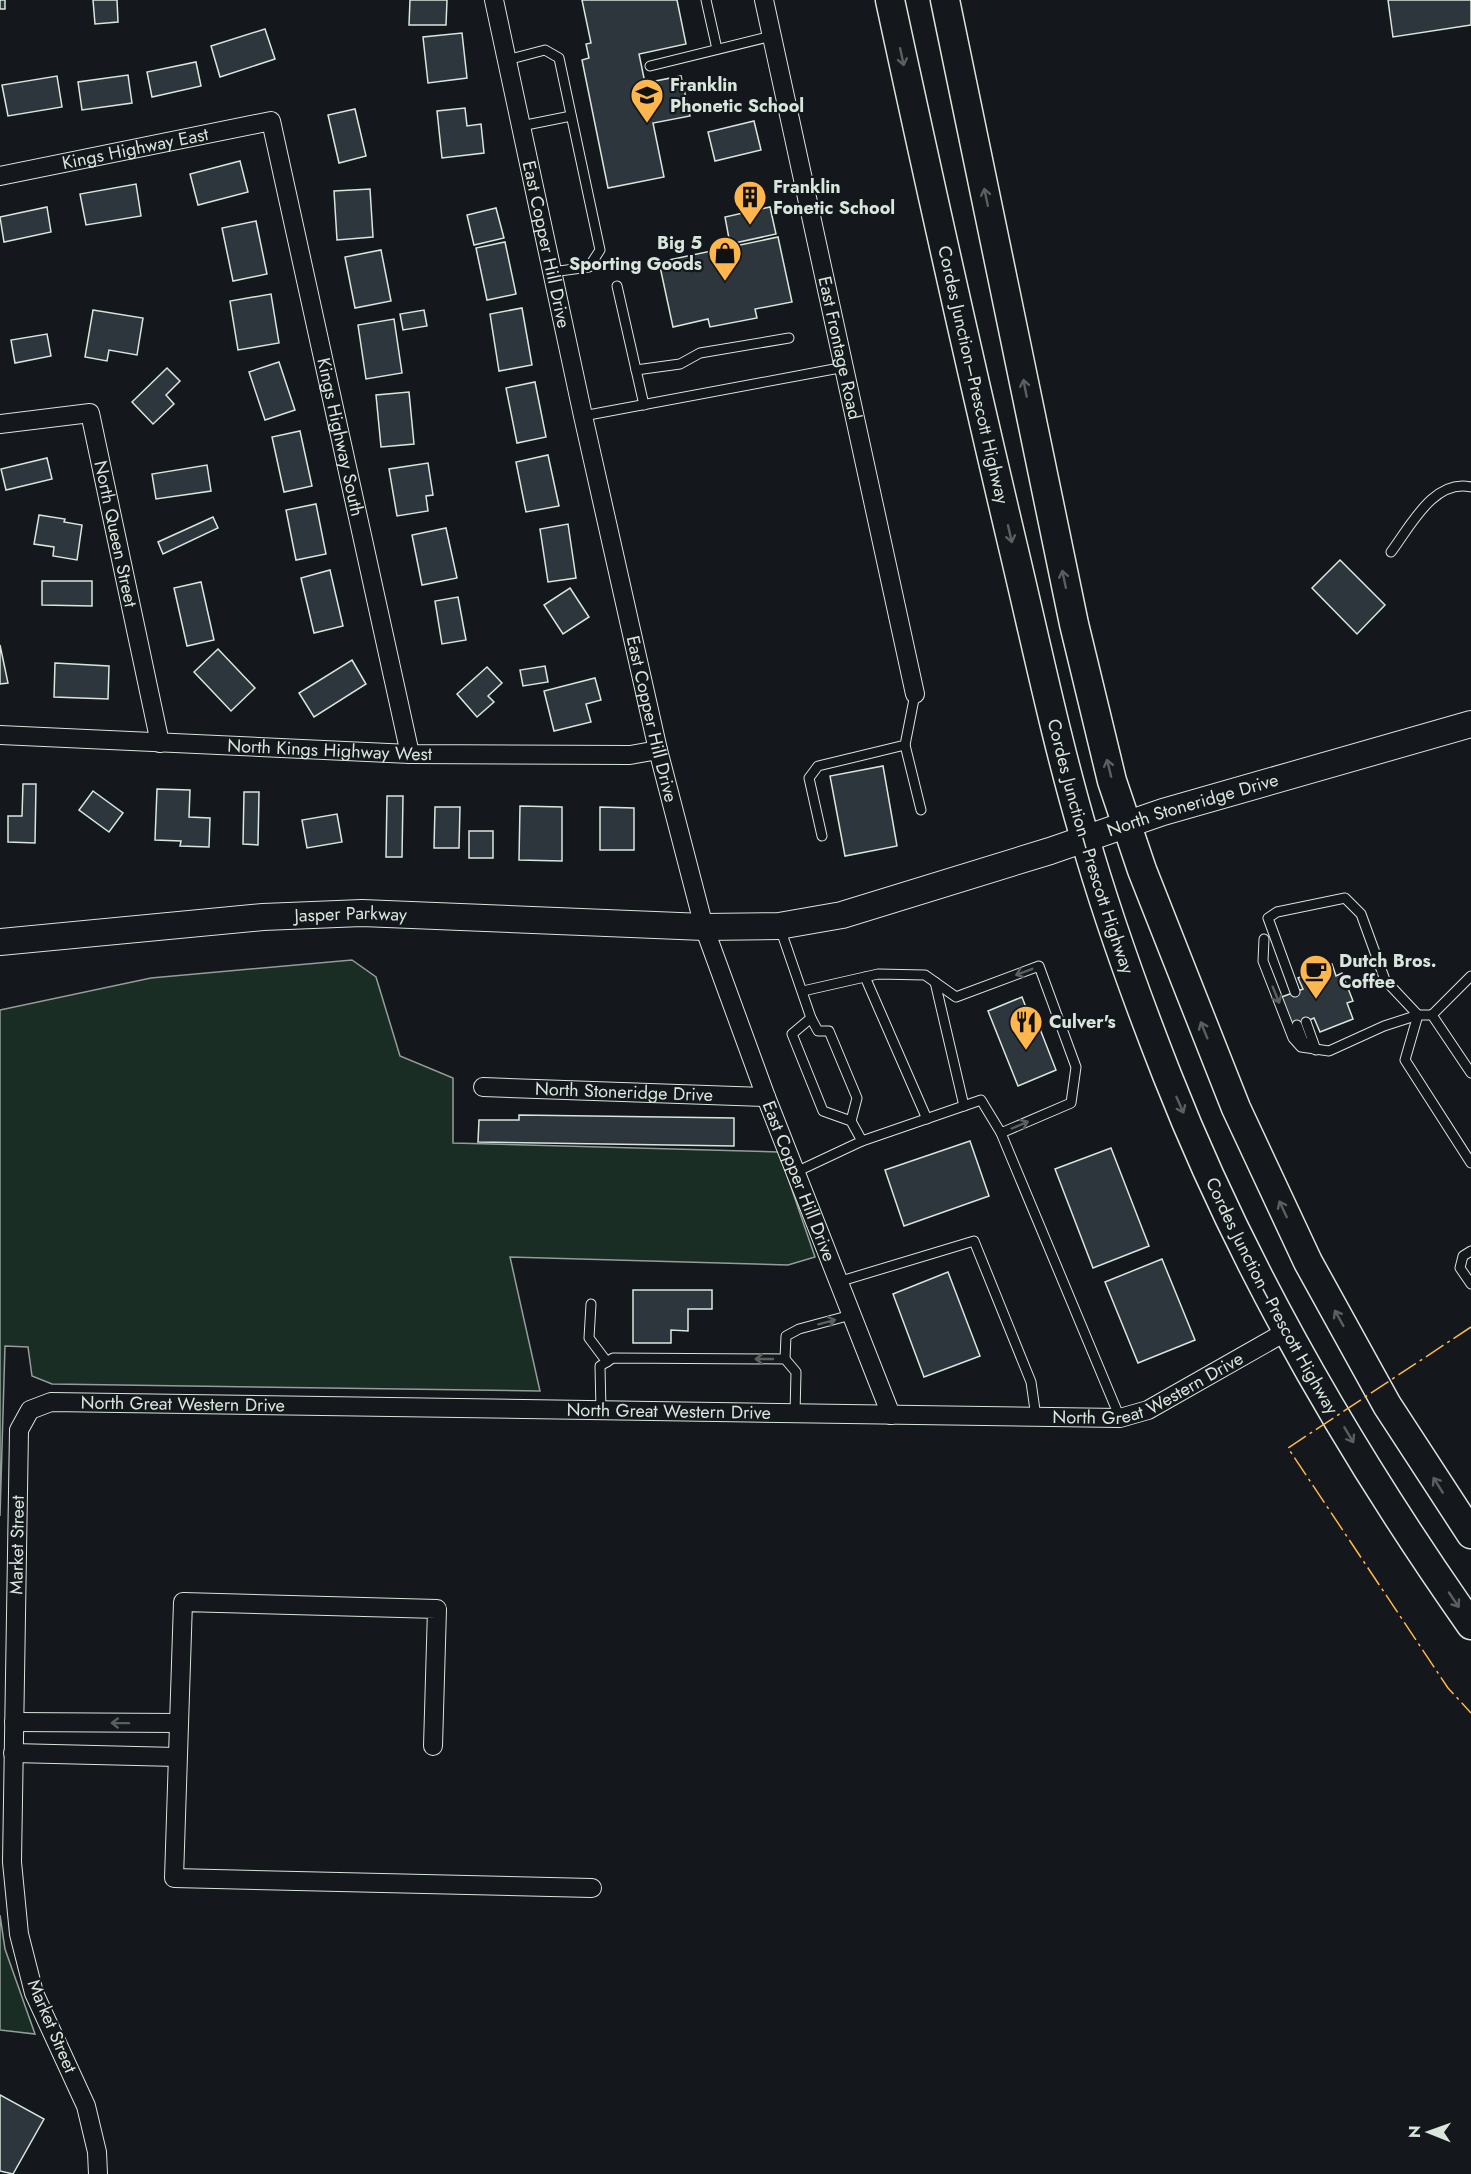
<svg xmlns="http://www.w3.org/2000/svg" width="1471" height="2174" viewBox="0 0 1471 2174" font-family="Jost,sans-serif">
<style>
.green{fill:#1a2d24;stroke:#939e99;stroke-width:1.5}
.building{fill:#2c363c;stroke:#d8e6dc;stroke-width:1.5}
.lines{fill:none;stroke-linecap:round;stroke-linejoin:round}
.lane-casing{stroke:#d8e6dc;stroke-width:11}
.street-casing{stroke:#d8e6dc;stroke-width:20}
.secondary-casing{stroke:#d8e6dc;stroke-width:28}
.primary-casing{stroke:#d8e6dc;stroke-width:31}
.lane{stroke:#14181c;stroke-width:9}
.street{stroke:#14181c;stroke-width:18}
.secondary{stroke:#14181c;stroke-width:26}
.primary{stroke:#14181c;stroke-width:28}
.power{stroke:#ffb74d;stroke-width:1.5;stroke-dasharray:21 4.5 3 4.5;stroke-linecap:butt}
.oneway{stroke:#59605f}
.labels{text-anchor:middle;stroke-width:4.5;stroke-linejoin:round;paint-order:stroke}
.poi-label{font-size:18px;font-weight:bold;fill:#d8e6dc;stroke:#14181c;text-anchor:start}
.street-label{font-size:18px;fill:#d8e6dc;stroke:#14181c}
</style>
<rect width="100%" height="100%" fill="#14181c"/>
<g class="green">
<path d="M352,960L376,977L400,1056L453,1078V1143L779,1152L815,1257L788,1265L510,1257L540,1391L52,1384L32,1376L28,1347L5,1346L0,1516V1010L151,978Z"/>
<path d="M0,1915L5,1949L35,2034L0,2030Z"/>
</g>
<g class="building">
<rect x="0" y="0" width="5" height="9"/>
<path d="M93,0H117L118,22L95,24Z"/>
<path d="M410,0H447L446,25H409Z"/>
<path d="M582,0H677L686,44L639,54L645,83L681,76L690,116L653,123L664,177L608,188L582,60L589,58L586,44L591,43Z"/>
<path d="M1388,0H1471V25L1393,37Z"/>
<path d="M265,29L275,59L220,77L211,46Z"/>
<path d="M462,33L467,78L428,83L423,37Z"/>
<path d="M196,62L201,86L152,97L147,72Z"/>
<path d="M128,75L132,103L82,110L78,82Z"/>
<path d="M57,76L62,107L8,116L2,85Z"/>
<path d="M465,108L467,126L481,124L484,153L442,158L437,111Z"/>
<path d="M355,109L366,156L339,163L328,115Z"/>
<path d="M754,121L761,150L715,161L708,132Z"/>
<path d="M240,161L248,192L198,205L190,174Z"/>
<path d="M136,184L141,216L86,225L80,194Z"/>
<path d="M370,189L373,237L337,240L334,191Z"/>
<path d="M47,207L51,232L4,242L0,217Z"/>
<path d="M770,207L776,234L730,244L725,217Z"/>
<path d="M496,208L504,238L474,245L467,215Z"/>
<path d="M256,221L267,274L233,281L222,228Z"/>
<path d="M778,237L792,302L755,309L757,318L710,327L708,319L673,327L659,262Z"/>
<path d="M505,242L516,294L487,300L476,248Z"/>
<path d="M381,250L391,301L355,308L345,257Z"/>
<path d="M271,294L279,343L238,350L230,301Z"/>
<path d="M522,308L532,365L499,371L490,314Z"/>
<path d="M93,310L143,318L137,355L109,350L107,361L85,357Z"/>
<path d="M424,310L427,326L403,330L400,314Z"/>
<path d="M394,319L402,373L366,379L358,325Z"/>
<path d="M47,334L51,356L15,363L11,340Z"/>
<path d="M279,362L295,410L265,420L249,372Z"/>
<path d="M167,368L180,381L166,395L174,404L153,424L132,402Z"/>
<path d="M535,382L546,437L517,443L506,388Z"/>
<path d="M409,392L414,444L381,447L376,395Z"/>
<path d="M300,431L312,486L284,492L272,437Z"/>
<path d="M548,455L559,506L526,512L516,462Z"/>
<path d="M47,458L52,479L6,490L1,469Z"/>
<path d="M428,463L433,495L426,496L428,511L397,516L389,469Z"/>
<path d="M207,465L211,491L156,499L152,474Z"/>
<path d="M316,504L326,554L296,560L286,510Z"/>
<path d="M39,515L65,519L64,522L82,525L77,560L53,556L54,547L34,544Z"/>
<path d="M213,517L218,528L163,554L158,542Z"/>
<path d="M568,524L576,578L548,582L540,529Z"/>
<path d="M446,528L457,578L422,585L412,535Z"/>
<path d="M1340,560L1385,605L1357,634L1312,588Z"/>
<path d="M330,570L343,626L314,633L301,578Z"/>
<path d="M42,581H92V606L42,605Z"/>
<path d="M201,582L214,640L187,646L174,588Z"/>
<path d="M570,588L589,617L563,634L544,605Z"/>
<path d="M458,597L466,640L442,644L435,601Z"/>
<path d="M0,645L8,683L0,684Z"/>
<path d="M218,649L255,688L231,711L194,672Z"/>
<path d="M352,660L366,684L314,717L299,693Z"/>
<path d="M55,663L109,666L108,699L54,697Z"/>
<path d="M545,666L548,682L523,686L520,670Z"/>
<path d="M487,667L502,683L488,696L494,702L477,717L457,694Z"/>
<path d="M595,678L601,700L586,704L591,722L554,731L544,691Z"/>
<path d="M883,766L897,846L845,856L830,776Z"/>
<path d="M23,784H36L35,843L8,842V816H22Z"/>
<path d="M157,789L190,790L189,817L210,818L209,847L180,846L181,841L155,840Z"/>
<path d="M93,791L123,813L109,832L79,810Z"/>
<path d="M244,792H259L258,845L243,844Z"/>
<path d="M387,796H403L402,857H386Z"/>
<path d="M520,806L562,807V861L519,860Z"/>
<path d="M435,807H460L459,848H434Z"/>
<path d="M600,807L634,808V850H600Z"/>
<path d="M337,814L342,842L307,848L302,820Z"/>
<rect x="469" y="831" width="24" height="27"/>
<path d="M1332,964L1336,976L1342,973L1353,1001L1347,1003L1353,1019L1320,1032L1314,1018L1291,1028L1279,998L1303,989L1298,978Z"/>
<path d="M1022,997L1035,1031L1040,1029L1056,1070L1018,1086L988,1011Z"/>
<path d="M519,1115L734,1118V1146L478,1142L479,1120H519Z"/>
<path d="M970,1141L989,1196L904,1226L885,1170Z"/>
<path d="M1111,1148L1149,1246L1093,1268L1055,1169Z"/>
<path d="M1162,1259L1195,1340L1138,1363L1105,1282Z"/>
<path d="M948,1272L980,1356L924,1377L893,1294Z"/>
<path d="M633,1290H712V1309H688V1331L671,1330V1343H633Z"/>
<path d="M0,2095L44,2119L13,2174L0,2171Z"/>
</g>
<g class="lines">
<g class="lane-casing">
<g id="lane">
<path d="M706,0L717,49"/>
<path d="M507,60L545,50L559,58L600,250L589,267L552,272"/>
<path d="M650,66L772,36"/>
<path d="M521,126L571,116"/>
<path d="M617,286L644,405"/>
<path d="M636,370L680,364L700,353L789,338"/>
<path d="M583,416L845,367"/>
<path d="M1391,552C1410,527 1434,478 1471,487"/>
<path d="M905,745L921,810"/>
<path d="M822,836L809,778L818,766L905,745L915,694"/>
<path d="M780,928L811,1018L792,1034L823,1111L851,1121L862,1141L796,1172"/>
<path d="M1264,939L1263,961L1293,1038L1301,1047L1329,1051L1384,1026L1418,1015H1432"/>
<path d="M1471,976L1432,1015L1471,1073"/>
<path d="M865,977L927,1119"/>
<path d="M935,982L964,1106"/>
<path d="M803,991L878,974L925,975L956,997L1039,966L1076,1067L1071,1103L1001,1133L981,1100L862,1141"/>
<path d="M1295,992L1268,918L1277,912L1345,898L1361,914L1385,980L1418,1015"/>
<path d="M1418,1015L1405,1060L1471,1163"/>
<path d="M811,1018L818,1031H829L857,1098L851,1121"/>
<path d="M1306,1022L1316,1050"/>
<path d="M1297,1025L1303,1041L1314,1049"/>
<path d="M1001,1133L1120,1418"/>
<path d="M1471,1251L1463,1256L1460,1268L1471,1284"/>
<path d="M838,1282L974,1241L1031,1382L1036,1417"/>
<path d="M591,1304L589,1338L607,1362"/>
<path d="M785,1359L786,1336L799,1329L851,1315"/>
<path d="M601,1411L600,1366L613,1358L785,1359L796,1372L795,1414"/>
</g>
</g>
<g class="street-casing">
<g id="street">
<path id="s1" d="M494,0L583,416L658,750L704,927L766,1097L891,1415"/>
<path id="s2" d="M764,0L915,694"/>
<path id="s3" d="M0,176L271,121L410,754"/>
<path id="s4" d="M0,424L90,413L160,743"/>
<path id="s5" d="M0,735L410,754L630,755L658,750"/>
<path id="s6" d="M483,1087L766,1097"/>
<path d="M14,1722L178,1723"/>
<path d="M433,1746L437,1609L183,1602L174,1878L592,1888"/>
<path d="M13,1753L177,1757"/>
<path id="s7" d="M98,2174L97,2152L86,2106L34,1993L19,1934L12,1862L19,1430L30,1410L51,1402L1120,1418L1148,1410L1287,1331"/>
</g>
</g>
<g class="secondary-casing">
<g id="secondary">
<path id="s8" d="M0,942L263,917L362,913L704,927L779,926L842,915L1050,851L1163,812L1471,724"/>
</g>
</g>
<g class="primary-casing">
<g id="primary">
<path id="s9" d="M890,0C930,186 971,370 1015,555C1037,648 1057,743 1084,835C1107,916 1136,996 1167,1075C1243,1269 1351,1454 1471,1625"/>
<path d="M945,0L1074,624L1112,781L1142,870L1236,1108L1308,1262L1387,1405L1471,1534"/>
</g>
</g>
<use href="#lane" class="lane"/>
<use href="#street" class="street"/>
<use href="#secondary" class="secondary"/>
<use href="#primary" class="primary"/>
<path class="power" d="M1471,1327L1288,1448L1448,1688L1471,1713"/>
</g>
<defs><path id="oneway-shaft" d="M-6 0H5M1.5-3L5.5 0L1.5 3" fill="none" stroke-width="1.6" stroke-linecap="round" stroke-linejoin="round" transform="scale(1.5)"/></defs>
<g class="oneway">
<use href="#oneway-shaft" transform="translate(902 57) rotate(78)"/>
<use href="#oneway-shaft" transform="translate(986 197) rotate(-102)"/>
<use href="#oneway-shaft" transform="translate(1025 388) rotate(-101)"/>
<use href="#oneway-shaft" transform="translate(1010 534) rotate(77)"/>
<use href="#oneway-shaft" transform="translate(1064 579) rotate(-102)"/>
<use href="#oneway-shaft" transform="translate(1109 768) rotate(-104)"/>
<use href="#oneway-shaft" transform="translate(1024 972) rotate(159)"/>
<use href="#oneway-shaft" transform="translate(1276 995) rotate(68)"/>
<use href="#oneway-shaft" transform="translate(1204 1030) rotate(-112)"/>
<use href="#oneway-shaft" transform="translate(1180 1105) rotate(66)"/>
<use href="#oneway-shaft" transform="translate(1020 1125) rotate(-23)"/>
<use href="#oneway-shaft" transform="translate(1283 1209) rotate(-115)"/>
<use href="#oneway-shaft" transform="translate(1339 1318) rotate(-119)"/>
<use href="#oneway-shaft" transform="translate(827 1322) rotate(-15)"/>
<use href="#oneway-shaft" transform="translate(764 1359) rotate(-180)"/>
<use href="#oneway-shaft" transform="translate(1349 1435) rotate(59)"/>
<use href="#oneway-shaft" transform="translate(1438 1485) rotate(-122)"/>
<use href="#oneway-shaft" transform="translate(1454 1600) rotate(56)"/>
<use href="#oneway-shaft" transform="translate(120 1723) rotate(-179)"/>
</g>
<defs>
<g id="school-pin" transform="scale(1.725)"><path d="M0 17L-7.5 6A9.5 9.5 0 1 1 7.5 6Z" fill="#ffb74d" stroke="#14181c"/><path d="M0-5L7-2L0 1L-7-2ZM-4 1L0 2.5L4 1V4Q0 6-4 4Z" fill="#111"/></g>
<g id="building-pin" transform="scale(1.725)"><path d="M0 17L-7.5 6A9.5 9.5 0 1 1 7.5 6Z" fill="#ffb74d" stroke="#14181c"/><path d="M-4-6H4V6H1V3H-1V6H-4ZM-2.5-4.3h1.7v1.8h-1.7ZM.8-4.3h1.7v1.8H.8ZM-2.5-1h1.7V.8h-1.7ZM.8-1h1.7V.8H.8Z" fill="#111"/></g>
<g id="shop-pin" transform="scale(1.725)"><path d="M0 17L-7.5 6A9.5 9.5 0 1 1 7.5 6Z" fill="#ffb74d" stroke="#14181c"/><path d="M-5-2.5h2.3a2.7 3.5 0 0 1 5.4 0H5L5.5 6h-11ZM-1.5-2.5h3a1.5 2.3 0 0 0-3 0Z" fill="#111"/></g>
<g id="cafe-pin" transform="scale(1.725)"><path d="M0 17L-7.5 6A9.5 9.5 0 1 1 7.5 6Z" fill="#ffb74d" stroke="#14181c"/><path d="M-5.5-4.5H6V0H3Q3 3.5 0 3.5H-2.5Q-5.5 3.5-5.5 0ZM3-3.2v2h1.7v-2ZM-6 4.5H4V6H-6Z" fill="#111"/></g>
<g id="restaurant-pin" transform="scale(1.725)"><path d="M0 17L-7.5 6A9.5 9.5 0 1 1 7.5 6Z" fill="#ffb74d" stroke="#14181c"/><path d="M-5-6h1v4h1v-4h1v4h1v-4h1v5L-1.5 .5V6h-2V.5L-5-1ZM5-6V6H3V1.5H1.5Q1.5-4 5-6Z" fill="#111"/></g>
</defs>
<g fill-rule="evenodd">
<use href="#school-pin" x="647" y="95"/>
<use href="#building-pin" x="750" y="197"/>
<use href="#shop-pin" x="725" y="253"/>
<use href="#cafe-pin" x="1316" y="971"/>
<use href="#restaurant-pin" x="1026" y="1022"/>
</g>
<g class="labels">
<g class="poi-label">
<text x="670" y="91">Franklin<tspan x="670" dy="21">Phonetic School</tspan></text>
<text x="773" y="193">Franklin<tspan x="773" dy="21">Fonetic School</tspan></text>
<text x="702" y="249" text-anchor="end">Big 5<tspan x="702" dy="21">Sporting Goods</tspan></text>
<text x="1339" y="967">Dutch Bros.<tspan x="1339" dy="21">Coffee</tspan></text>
<text x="1049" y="1028">Culver's</text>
</g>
<g class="street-label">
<text dy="6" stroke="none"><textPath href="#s3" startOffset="138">Kings Highway East</textPath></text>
<text dy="6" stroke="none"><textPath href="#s1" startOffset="250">East Copper Hill Drive</textPath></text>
<text dy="6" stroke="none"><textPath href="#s2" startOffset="356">East Frontage Road</textPath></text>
<text dy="6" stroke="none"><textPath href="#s9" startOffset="384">Cordes Junction–Prescott Highway</textPath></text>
<text dy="6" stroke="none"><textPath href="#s3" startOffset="600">Kings Highway South</textPath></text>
<text dy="6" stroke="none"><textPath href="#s4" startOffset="214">North Queen Street</textPath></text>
<text dy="6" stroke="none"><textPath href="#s1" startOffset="736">East Copper Hill Drive</textPath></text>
<text dy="6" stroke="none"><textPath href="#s5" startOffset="330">North Kings Highway West</textPath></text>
<text dy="6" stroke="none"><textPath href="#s8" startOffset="1212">North Stoneridge Drive</textPath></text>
<text dy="6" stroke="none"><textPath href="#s9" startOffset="870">Cordes Junction–Prescott Highway</textPath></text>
<text dy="6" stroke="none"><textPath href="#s8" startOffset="352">Jasper Parkway</textPath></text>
<text dy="6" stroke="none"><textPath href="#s6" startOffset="141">North Stoneridge Drive</textPath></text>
<text dy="6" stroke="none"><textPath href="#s1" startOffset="1222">East Copper Hill Drive</textPath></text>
<text dy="6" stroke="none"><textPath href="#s9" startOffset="1356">Cordes Junction–Prescott Highway</textPath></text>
<text dy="6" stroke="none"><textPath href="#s7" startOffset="1908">North Great Western Drive</textPath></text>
<text dy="6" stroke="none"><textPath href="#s7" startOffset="936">North Great Western Drive</textPath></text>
<text dy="6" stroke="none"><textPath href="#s7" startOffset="1422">North Great Western Drive</textPath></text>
<text dy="6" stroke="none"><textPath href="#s7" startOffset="644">Market Street</textPath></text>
<text transform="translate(52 2026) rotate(67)" y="6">Market Street</text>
</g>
</g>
<g transform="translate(1429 2132) rotate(271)" stroke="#14181c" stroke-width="4.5" paint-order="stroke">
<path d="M0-4.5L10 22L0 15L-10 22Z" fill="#d8e6dc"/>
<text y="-9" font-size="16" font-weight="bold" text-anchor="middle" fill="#d8e6dc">N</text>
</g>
</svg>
